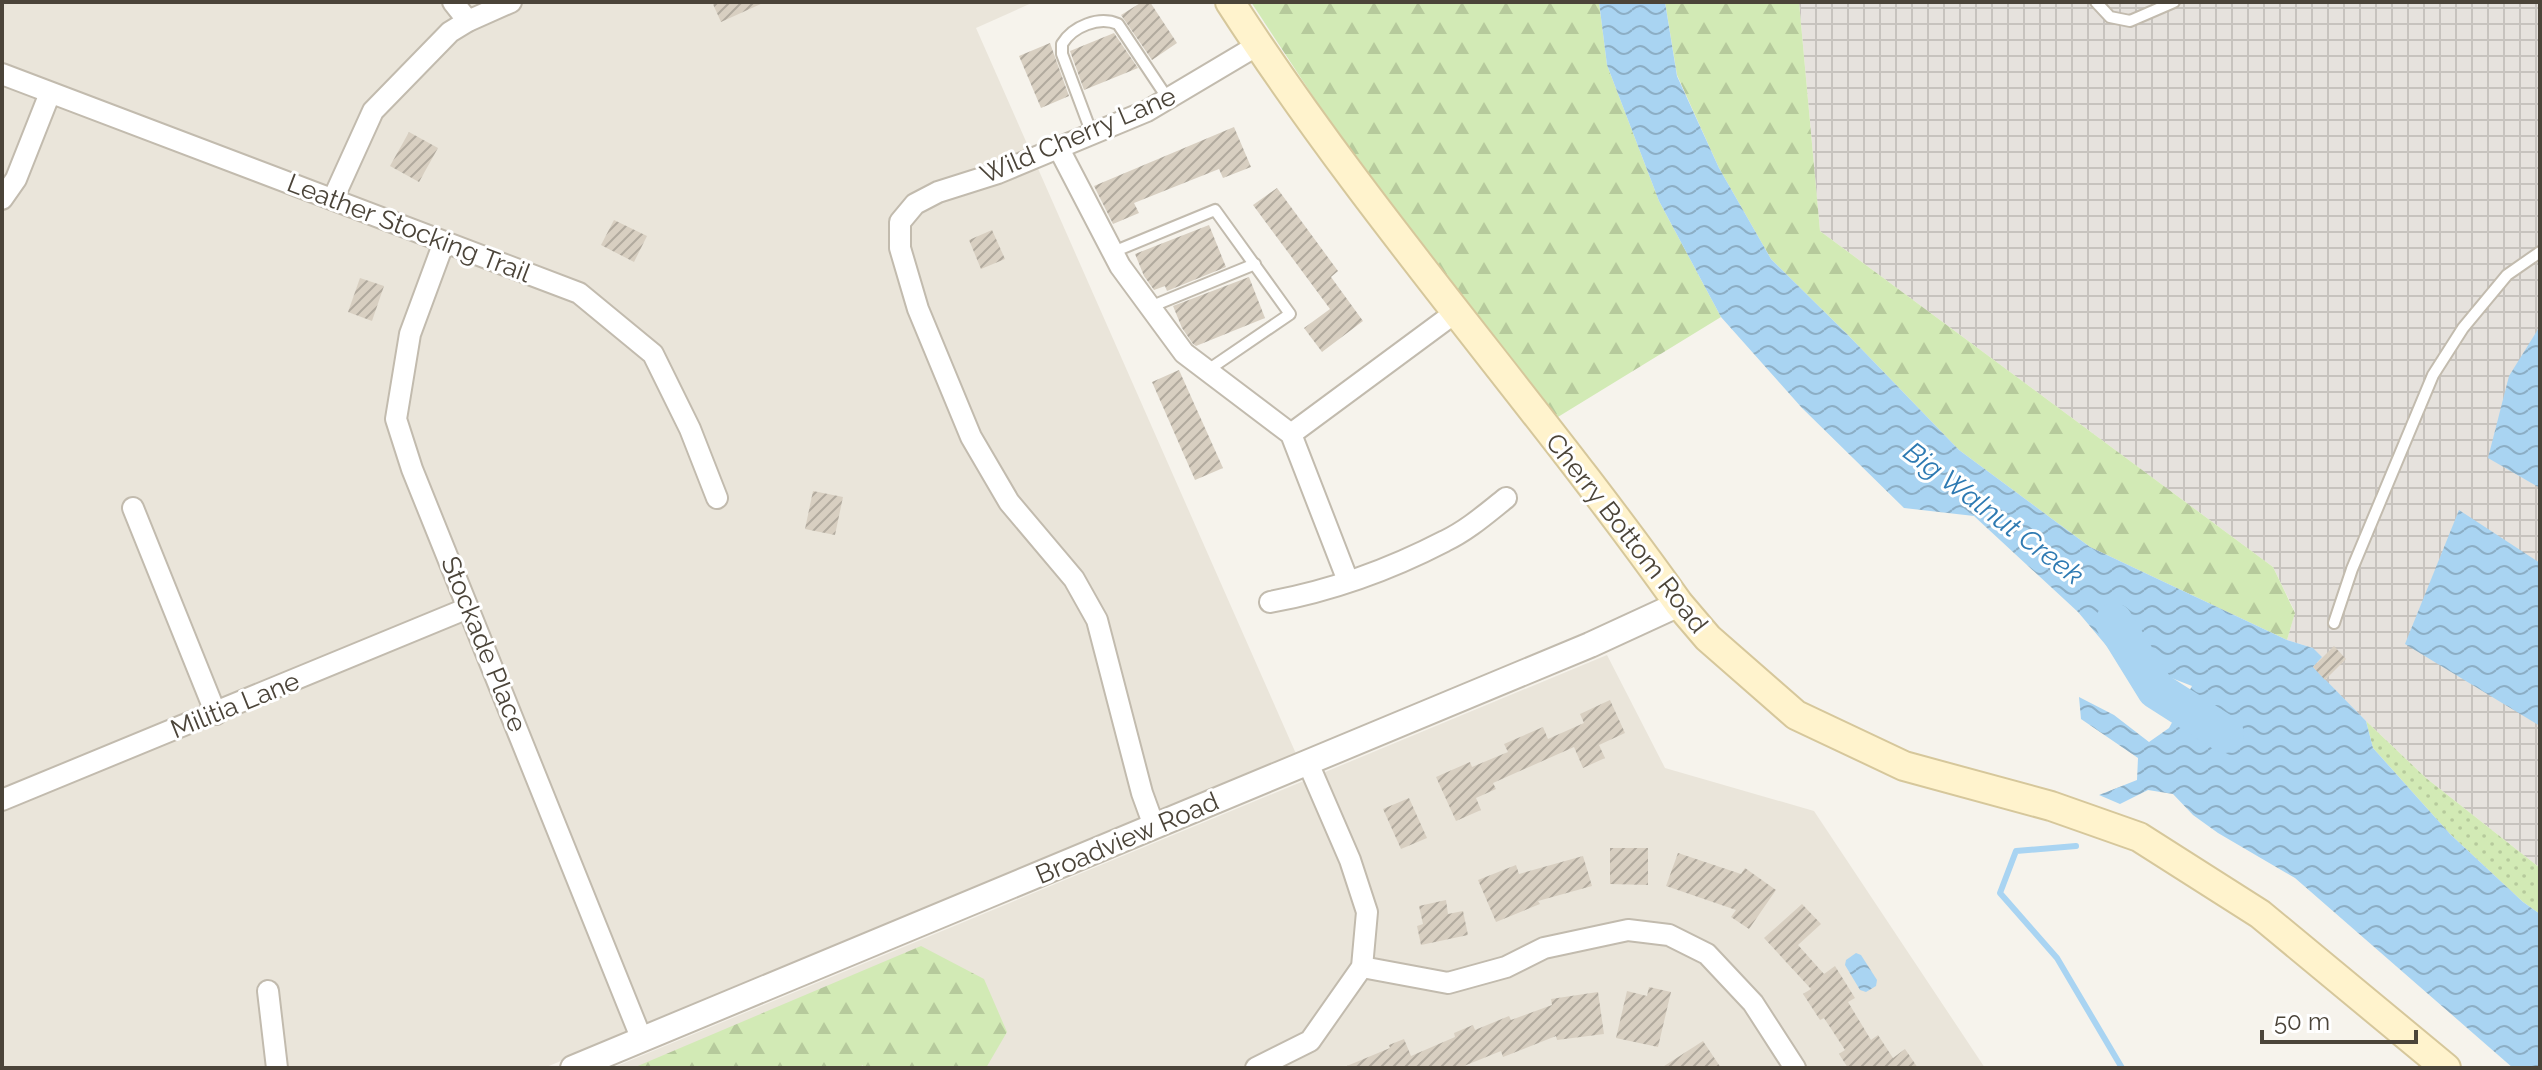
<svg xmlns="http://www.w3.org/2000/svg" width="2542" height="1070" viewBox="0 0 2542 1070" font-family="Raleway,sans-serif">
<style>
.residential{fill:#eae5da}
.industrial{fill:url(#industrial-grid)}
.grass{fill:url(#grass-dots)}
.forest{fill:url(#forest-firs)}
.water{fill:url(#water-waves)}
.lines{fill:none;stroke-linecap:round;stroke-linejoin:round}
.stream{stroke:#a9d4f2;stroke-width:6}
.river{stroke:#a9d4f2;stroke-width:38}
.building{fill:url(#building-hatch)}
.service-casing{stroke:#c2bbae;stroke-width:14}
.minor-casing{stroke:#c2bbae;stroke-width:24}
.tertiary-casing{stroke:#c2bbae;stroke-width:28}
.secondary-casing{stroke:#d6c79b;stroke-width:32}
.service{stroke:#fff;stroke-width:10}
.minor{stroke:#fff;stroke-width:20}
.tertiary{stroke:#fff;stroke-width:24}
.secondary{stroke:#fff3cd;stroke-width:28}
.labels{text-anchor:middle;stroke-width:6;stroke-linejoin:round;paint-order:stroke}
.street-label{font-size:26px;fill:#4b4439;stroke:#fff}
.water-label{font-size:28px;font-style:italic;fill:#2e7ab2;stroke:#fff}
</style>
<defs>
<pattern id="industrial-grid" width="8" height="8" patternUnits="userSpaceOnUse" patternTransform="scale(2)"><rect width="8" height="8" fill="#e6e2dd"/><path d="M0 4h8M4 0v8" fill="none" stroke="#c7c3be"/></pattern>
<pattern id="grass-dots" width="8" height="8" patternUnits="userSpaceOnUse" patternTransform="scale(2)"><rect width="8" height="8" fill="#d2eab5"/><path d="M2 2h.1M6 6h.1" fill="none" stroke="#b6ca9c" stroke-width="1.8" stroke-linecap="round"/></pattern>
<pattern id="forest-firs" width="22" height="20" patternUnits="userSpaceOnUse" patternTransform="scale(2)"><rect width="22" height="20" fill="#d2eab5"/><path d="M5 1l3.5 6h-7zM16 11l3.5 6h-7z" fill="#b6ca9c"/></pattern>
<pattern id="water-waves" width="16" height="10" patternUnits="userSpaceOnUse" patternTransform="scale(2)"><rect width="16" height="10" fill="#a9d4f2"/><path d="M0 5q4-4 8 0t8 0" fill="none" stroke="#8caec5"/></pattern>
<pattern id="building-hatch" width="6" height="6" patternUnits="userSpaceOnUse" patternTransform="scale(2)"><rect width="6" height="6" fill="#d8cfc1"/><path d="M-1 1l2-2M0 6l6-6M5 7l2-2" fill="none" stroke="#b1aa9e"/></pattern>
</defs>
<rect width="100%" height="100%" fill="#f6f3ec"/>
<g class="residential">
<path d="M2,2H1034L976,28L1297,756L544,1068H2Z"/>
<path d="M1607,655L1665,768L1814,811L1985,1068H612Z"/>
</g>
<path class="industrial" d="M1799,2H2540V868L2426,778L2366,721L2312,667L2313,648L2287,640L2295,612L2273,567L1820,231Z"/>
<path class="grass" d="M2366,721L2426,778L2540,868V914L2523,902L2450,834L2373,748Z"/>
<g class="forest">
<path d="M1251,2H1599L1607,65L1659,201L1721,317L1553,420L1324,113Z"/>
<path d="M1665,2H1799L1820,231L2273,567L2295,613L2287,640L2090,547L1959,450L1848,335L1771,259L1719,168L1677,75Z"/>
<path d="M921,946L984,979L1007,1032L986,1068H863V1065L858,1068H633Z"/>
</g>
<g class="water">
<path d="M1599,2H1665L1677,76L1719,168L1771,259L1848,335L1959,450L2090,547L2287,640L2313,648L2322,657L2313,667L2366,721L2373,748L2450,834L2523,902L2540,914V1068H2513L2295,878L2218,833L2193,815L2173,794L2148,790L2120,804L2099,795L2137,780L2138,758L2081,719L2079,697L2114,715L2149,742L2169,728L2192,686L2115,656L2078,612L1974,516L1904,508L1802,408L1721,317L1659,201L1607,65Z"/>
<path d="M2540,326V488L2488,458L2509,376Z"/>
<path d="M2459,510L2540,563V726L2405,644Z"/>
<path d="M1856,953L1861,955L1877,980L1876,986L1866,992L1860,990L1845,965L1846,960Z"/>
</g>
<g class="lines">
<path class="stream" d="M2076,846L2016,851L2000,893L2057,958L2122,1068"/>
<path class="river" d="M2114,622L2156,690L2225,734"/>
</g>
<g class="building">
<path d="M712,2H765L721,22Z"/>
<path d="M1142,2H1150L1177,43L1152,60L1121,15Z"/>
<path d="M1114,33L1138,68L1084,90L1070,51Z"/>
<path d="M1050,43L1069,96L1041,108L1019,56Z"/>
<path d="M1234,127L1251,167L1223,178L1219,169L1134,203L1139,213L1113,224L1094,186Z"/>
<path d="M409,132L438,148L419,182L390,166Z"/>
<path d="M1277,188L1338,271L1331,277L1363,321L1322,352L1304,328L1330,309L1253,205Z"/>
<path d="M614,220L647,236L634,262L601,245Z"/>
<path d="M1209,225L1226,267L1167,291L1165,286L1154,290L1144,276L1135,254Z"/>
<path d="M992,230L1005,259L981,269L969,240Z"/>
<path d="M1249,277L1265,318L1196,346L1193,344L1182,328L1173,306Z"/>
<path d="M360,278L384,286L372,321L348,312Z"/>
<path d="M1179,370L1223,468L1195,480L1152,382Z"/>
<path d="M813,491L843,497L835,535L805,529Z"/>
<path d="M2334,646L2346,659L2325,680L2313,667Z"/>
<path d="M1610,700L1625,733L1599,745L1605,758L1583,768L1574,747L1493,783L1496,789L1476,798L1481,810L1456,821L1436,777L1470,762L1472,767L1508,752L1504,744L1543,727L1548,739L1584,723L1580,714Z"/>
<path d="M1409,798L1427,838L1401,849L1383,809Z"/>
<path d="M1610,848H1648V885L1610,884Z"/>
<path d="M1678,853L1741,874L1745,868L1776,890L1749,929L1731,917L1736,910L1666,886Z"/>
<path d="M1583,856L1592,886L1538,901L1540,904L1496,922L1478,880L1516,865L1519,874Z"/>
<path d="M1446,900L1448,914L1463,911L1468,935L1421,945L1417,926L1423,924L1419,906Z"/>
<path d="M1802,904L1821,924L1798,945L1824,974L1835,966L1855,998L1848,1002L1871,1040L1878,1035L1893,1058L1905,1049L1918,1068H1848L1839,1054L1845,1050L1824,1018L1820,1020L1803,994L1811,989L1764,938Z"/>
<path d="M1649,987L1671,992L1658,1047L1616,1038L1627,991L1647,996Z"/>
<path d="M1598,992L1604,1034L1557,1040L1556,1036L1503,1057L1501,1051L1459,1068H1342L1390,1048L1389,1045L1404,1039L1411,1056L1455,1037L1454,1033L1473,1025L1475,1030L1509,1016L1511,1020L1552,1005L1551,999Z"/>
<path d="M1703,1041L1721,1068H1661Z"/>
</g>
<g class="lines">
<g class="service-casing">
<g id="service">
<path d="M2096,2L2110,17L2130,21L2174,2"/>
<path d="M1092,134L1062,54V44C1073,26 1099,16 1118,24L1168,99"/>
<path d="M1113,252L1215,210L1290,314L1208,370"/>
<path d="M1150,307L1255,264"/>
<path d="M2334,623L2352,569L2433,375L2463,328L2507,275L2540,252"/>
</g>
</g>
<g class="minor-casing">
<g id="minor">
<path d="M453,2L468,21"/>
<path d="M2,74L579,293L653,354L690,429L717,498"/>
<path d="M1058,147L1120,266L1184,353L1291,434L1348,581"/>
<path d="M2,199L16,179L50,93"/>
<path d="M333,199L373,111L450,32L468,21L511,2"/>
<path d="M444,242L410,334L396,419L412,469L642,1040"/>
<path d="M1291,434L1456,312"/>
<path d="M133,508L216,714"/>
<path d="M1270,602C1330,591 1391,569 1445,541C1468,530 1487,513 1506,498"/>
<path d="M2,800L468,608"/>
<path d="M1154,826L1142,793L1097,620L1074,579L1009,502L971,437L918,309L900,248V222L915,204L938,192L998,173L1147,111L1258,45"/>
<path d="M1362,967L1448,983L1506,967L1544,948L1628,930L1669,935L1707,954L1753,1003L1795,1068"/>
<path d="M268,991L277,1068"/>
<path d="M1256,1068L1310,1041L1362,967L1367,912L1350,860L1308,763"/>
</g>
</g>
<g class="tertiary-casing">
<path id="tertiary" d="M573,1068L1590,645L1679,604"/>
</g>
<g class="secondary-casing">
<path id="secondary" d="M1230,2C1366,213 1534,400 1679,604L1708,638L1796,715L1904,766L2051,806L2139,837L2260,914L2446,1068"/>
</g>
<use href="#service" class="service"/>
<use href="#minor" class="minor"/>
<use href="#tertiary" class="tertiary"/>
<use href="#secondary" class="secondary"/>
</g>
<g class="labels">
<g class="street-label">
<text transform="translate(1078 135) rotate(-23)" y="9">Wild Cherry Lane</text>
<text transform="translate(409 228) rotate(21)" y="9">Leather Stocking Trail</text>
<text transform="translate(1627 533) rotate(52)" y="9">Cherry Bottom Road</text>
<text transform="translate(484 644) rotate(68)" y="9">Stockade Place</text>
<text transform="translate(235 705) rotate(-22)" y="9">Militia Lane</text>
<text transform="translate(1127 838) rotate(-23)" y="9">Broadview Road</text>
</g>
<g class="water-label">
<text transform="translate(1994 513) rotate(37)" y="10">Big Walnut Creek</text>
</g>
</g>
<rect width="2542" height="1070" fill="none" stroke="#4b4439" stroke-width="8"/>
<path d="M2262 1030v12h154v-12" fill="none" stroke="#4b4439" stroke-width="4"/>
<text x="2274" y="1030" font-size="24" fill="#4b4439" stroke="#ffffff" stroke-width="6" paint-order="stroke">50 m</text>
</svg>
